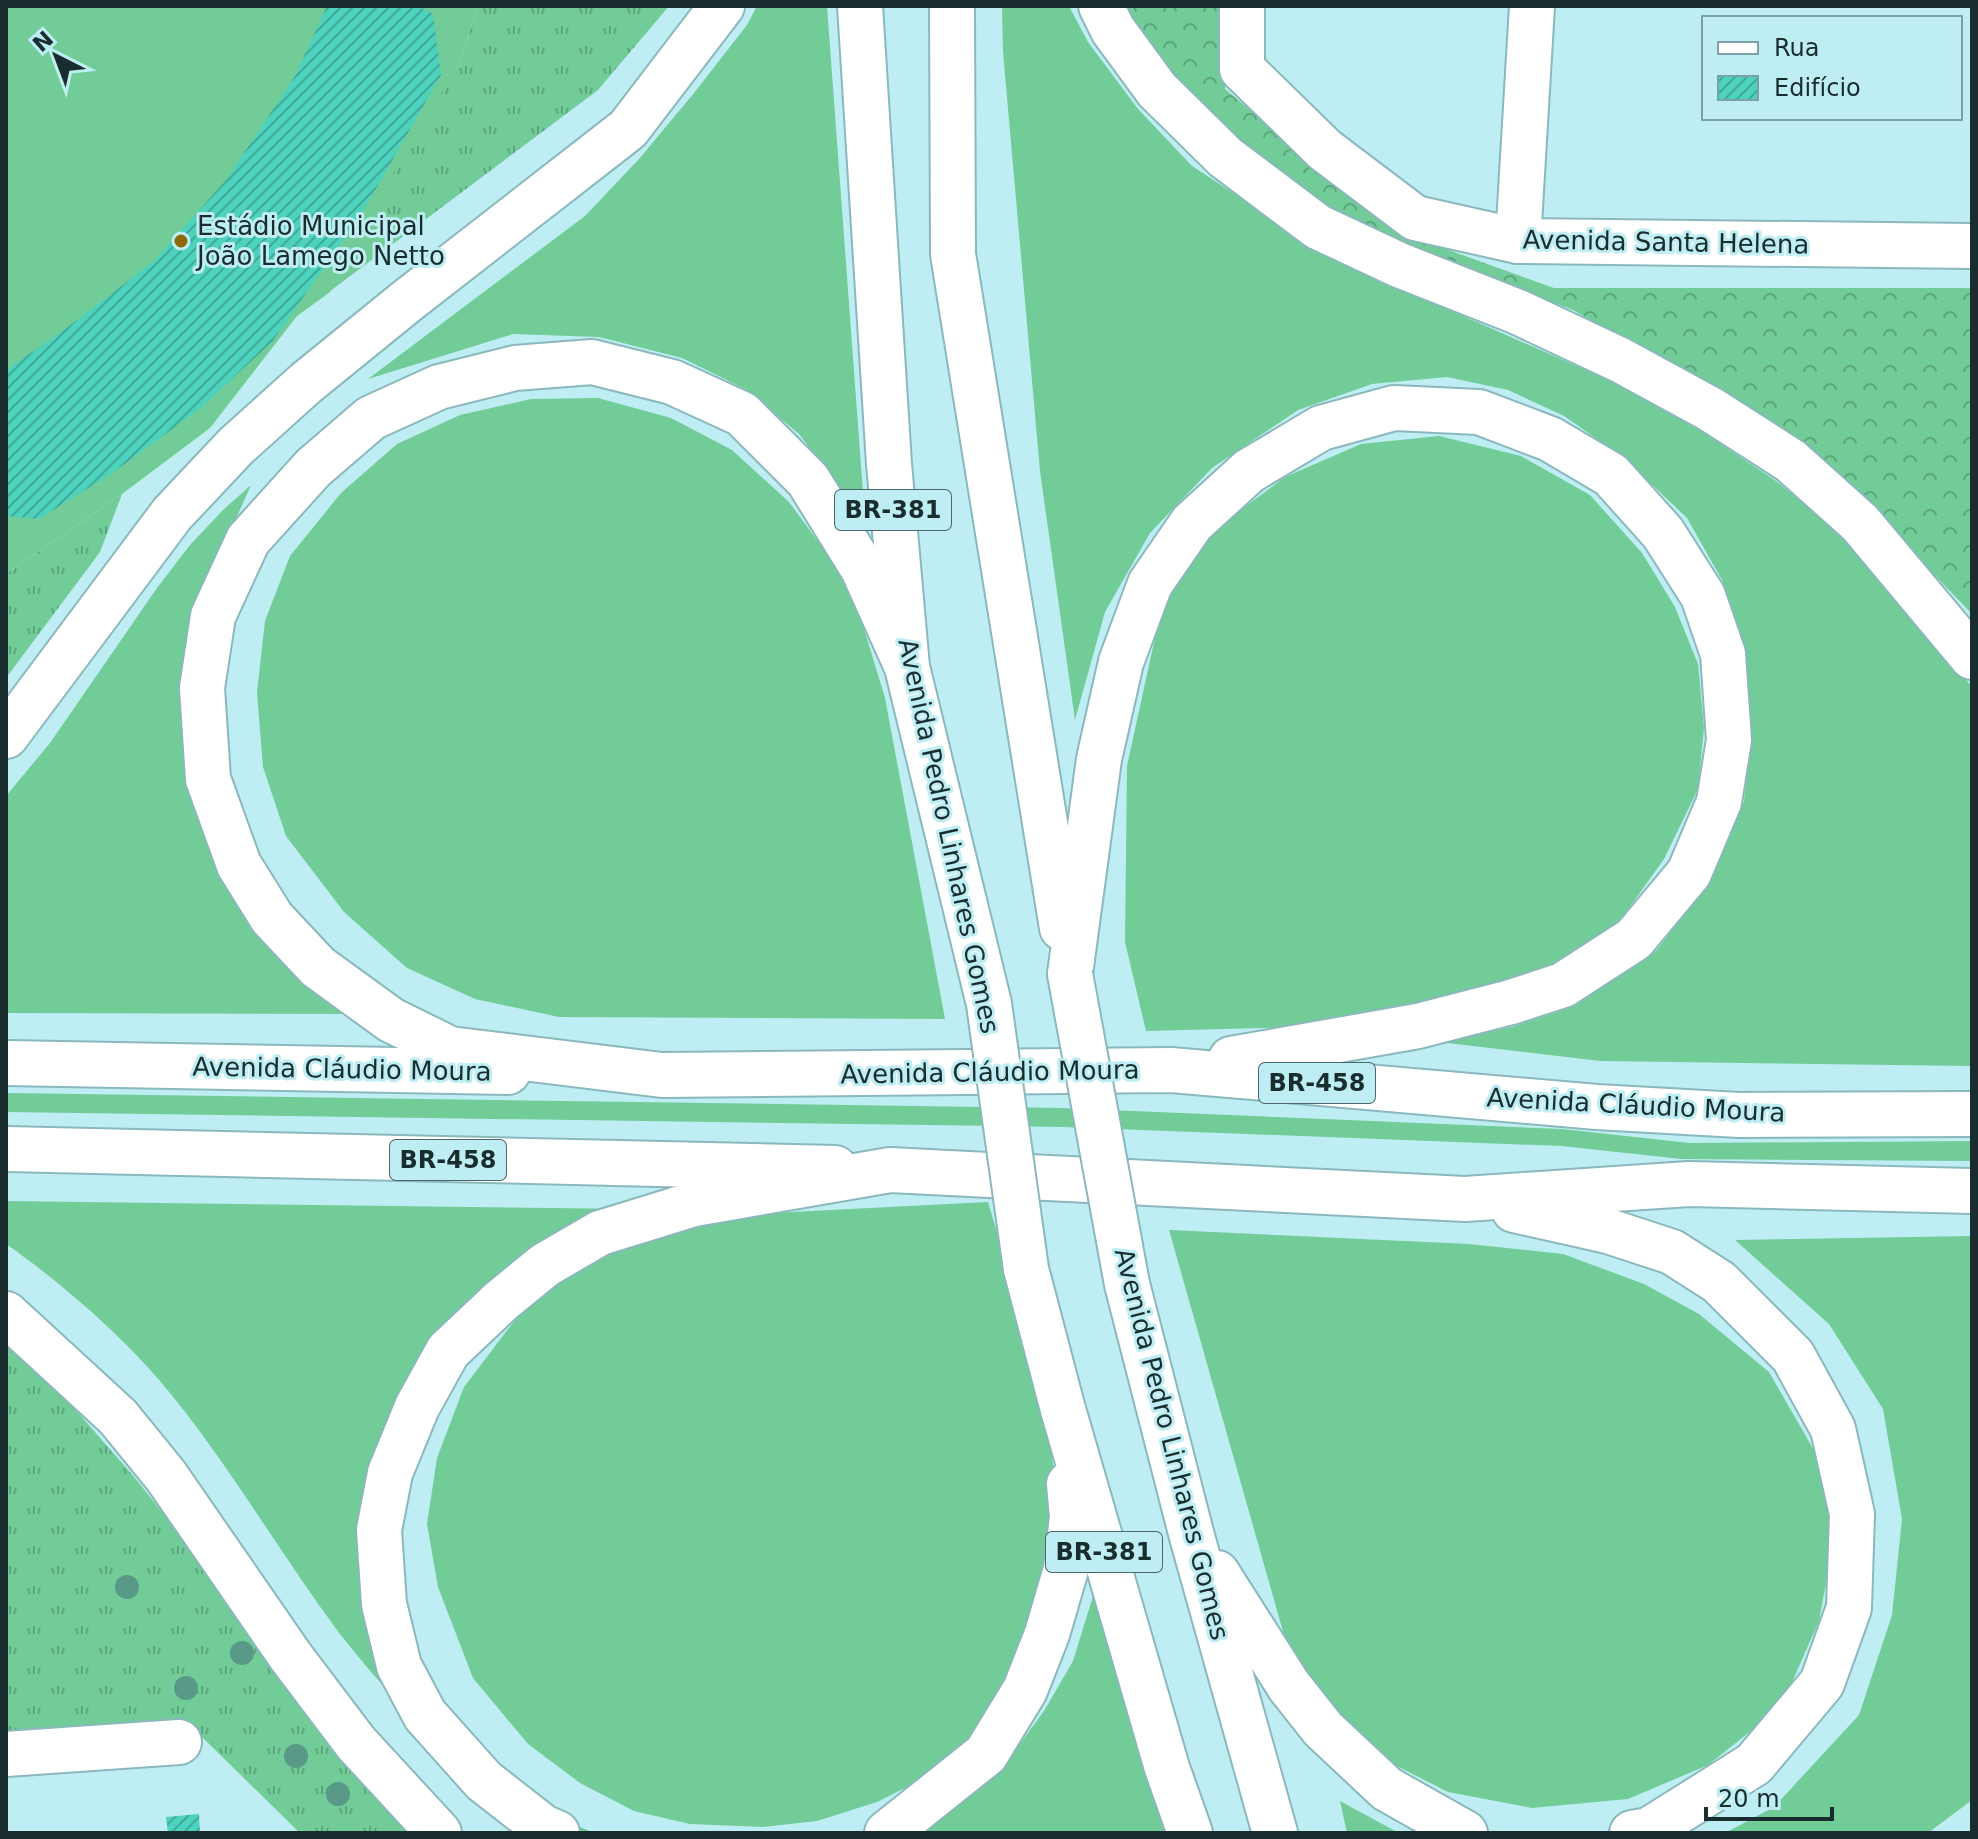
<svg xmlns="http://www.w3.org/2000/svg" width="1978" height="1839" viewBox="0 0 1978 1839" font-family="'DejaVu Sans',sans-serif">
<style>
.grass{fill:url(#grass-tufts)}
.forest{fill:url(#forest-crowns)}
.garden{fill:#71cc97}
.building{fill:url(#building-hatch)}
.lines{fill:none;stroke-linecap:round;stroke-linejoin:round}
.minor-casing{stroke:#8ab8bd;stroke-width:48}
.major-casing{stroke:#8ab8bd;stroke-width:48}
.highway-casing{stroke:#8ab8bd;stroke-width:48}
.minor{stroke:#fff;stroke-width:44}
.major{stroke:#fff;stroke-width:44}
.highway{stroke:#fff;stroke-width:44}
.highway-bridge-casing{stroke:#8ab8bd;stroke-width:48;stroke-linecap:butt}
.highway-bridge{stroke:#fff;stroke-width:44}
.tree{fill:#599988}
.poi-dot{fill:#8b6a0a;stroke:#beeef3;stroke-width:3}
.labels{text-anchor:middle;stroke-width:6;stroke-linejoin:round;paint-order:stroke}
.shield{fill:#beeef3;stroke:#4b6769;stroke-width:2}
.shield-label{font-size:24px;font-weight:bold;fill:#1a2d2e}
.poi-label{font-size:26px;fill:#1a2d2e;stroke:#beeef3;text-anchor:start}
.street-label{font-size:26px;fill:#1a2d2e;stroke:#beeef3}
</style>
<defs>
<pattern id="grass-tufts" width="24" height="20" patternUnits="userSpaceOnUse" patternTransform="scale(2)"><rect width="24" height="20" fill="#71cc97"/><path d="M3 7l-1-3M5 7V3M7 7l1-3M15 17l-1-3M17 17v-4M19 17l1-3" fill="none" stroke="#5ca67c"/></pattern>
<pattern id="forest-crowns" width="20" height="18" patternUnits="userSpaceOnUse" patternTransform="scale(2)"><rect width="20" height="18" fill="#71cc97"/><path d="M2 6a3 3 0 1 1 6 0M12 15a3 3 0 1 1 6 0" fill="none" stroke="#5ca67c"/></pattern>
<pattern id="building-hatch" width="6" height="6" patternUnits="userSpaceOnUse" patternTransform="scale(2)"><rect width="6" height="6" fill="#4dd2bd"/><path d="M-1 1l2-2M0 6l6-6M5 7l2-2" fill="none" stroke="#3fab9a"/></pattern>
</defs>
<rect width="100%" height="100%" fill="#beeef3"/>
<g class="grass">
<path d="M478,6H669L598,90L297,316L459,65Z"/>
<path d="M122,494L100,552L6,678V574Z"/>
<path d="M6,1341L33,1361L135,1478L192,1550L274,1672L350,1769L420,1833H300L201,1736L6,1743Z"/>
</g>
<path class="forest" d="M1124,6H1225V89L1393,230L1554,288H1972V614L1813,449L1573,310L1349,225L1181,94Z"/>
<g class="garden">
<path d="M6,6H478L459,65L383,191L330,292L297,316L210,428L122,494L6,574Z"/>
<path d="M757,6H827L865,520L799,434L747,390L682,358L599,337L513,334L368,379L585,216L639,159L694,93L747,25Z"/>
<path d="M1002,6H1069L1088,42L1138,109L1192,166L1334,259L1615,383L1704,433L1776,481L1832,526L1895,592L1972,687V1066L1601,1061L1439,1042L1512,1027L1575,1006L1655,952L1711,881L1744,801L1751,742L1744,656L1722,580L1687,518L1623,457L1564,416L1508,390L1447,377L1372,384L1298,410L1212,468L1150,533L1105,612L1075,720L1040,471L1003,52Z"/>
<path d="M598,398L671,418L732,450L789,502L828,555L858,609L885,698L945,1019L559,1017L475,999L407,968L344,912L286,836L263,767L257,692L265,621L290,556L341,493L397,444L460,415L531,399Z"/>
<path d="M1439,436L1521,456L1590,495L1642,553L1675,607L1698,664L1704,728L1698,789L1664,859L1619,922L1553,965L1449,1002L1334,1026L1146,1031L1125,942L1127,766L1158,624L1181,574L1210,533L1285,477L1361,444Z"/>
<path d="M251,485L216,564L204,807L354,1014L6,1013V796L50,743L157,588L190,545L223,510Z"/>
<path d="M6,1093L1060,1108L1562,1129L1690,1143L1972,1141V1161L1681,1159L1562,1146L1064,1127L6,1112Z"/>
<path d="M6,1201L633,1209L445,1348L391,1535L414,1654L447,1714L495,1770L557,1817L594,1833H527C462,1769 396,1706 340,1634C278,1551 227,1460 160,1381C119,1333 59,1281 6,1244Z"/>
<path d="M988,1202L1043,1387L1056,1488L1041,1636L976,1739L919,1781L877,1802L817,1821L763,1827L690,1824L634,1811L580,1783L528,1744L473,1678L438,1587L427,1524L437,1458L464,1387L515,1320L565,1274L626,1237L730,1215Z"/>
<path d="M1169,1230L1469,1244L1563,1254L1644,1284L1699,1314L1769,1372L1815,1452L1834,1540L1819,1621L1781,1707L1708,1765L1628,1799L1532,1808L1448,1792L1381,1758L1323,1705L1290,1656Z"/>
<path d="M1972,1236V1800L1928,1833H1725L1774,1807L1859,1715L1892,1615L1902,1519L1883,1409L1829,1324L1735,1240Z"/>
<path d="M1094,1593L1124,1662L1165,1833H901L1003,1767L1044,1711L1073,1661Z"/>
<path d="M1340,1801L1399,1833H1347Z"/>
</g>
<g class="building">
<path d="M327,6H418L433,14L441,75L362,213L272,342L197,411L112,473L39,519L6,516V370L60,333L153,262L226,180L294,78Z"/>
<path d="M199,1814L200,1833H168L166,1817Z"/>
</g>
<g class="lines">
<g class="minor-casing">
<g id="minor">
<path d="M1242,6V69L1325,150L1415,218L1518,241L1972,246"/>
<path d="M1518,241L1532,6"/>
<path d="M6,1754L179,1742"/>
</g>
</g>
<g class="major-casing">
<g id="major">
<path d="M6,1063L508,1072"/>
<path d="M6,1149L835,1168"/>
</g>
</g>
<g class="highway-casing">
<g id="highway">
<path d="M860,6L889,464L907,667L989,1004"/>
<path d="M952,6L953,254L1062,928"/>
<path d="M1101,6L1113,30L1157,90L1225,157L1318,227L1399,265L1518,312L1620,360L1710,409L1791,461L1860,523L1972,657"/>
<path d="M907,667L863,569L808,480L742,414L672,382L592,362L515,368L439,387L371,418L313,468L248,540L213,616L202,688L208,779L239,865L272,918L318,967L391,1020L450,1049L662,1075L1171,1070L1597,1107L1739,1115L1972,1114"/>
<path d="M6,736L172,514L236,446L306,383L407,301L628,129L722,6"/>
<path d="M1070,974L1099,759L1121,662L1150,584L1192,523L1249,471L1321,428L1394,408L1479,412L1550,439L1611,475L1663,533L1703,596L1723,654L1729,740L1719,802L1689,873L1634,939L1563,985L1511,1002L1418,1026L1231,1059"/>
<path d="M1514,1210L1608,1231L1672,1252L1719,1282L1793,1356L1833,1429L1852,1514L1849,1608L1822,1683L1754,1764L1649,1830L1632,1833"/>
<path d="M1026,1269L1062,1406L1167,1768L1190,1833"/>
<path d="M1127,1284L1191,1533L1275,1833"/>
<path d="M6,1314L118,1417L166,1476L291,1657L356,1743L439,1833"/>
<path d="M1217,1573L1289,1686L1323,1729L1387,1789L1465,1833"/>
<path d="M557,1833L543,1827L484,1781L425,1715L399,1666L384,1604L379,1530L390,1473L417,1407L448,1351L501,1301L545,1265L600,1233L694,1204L890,1170L1465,1199L1689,1184L1972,1191"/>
<path d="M887,1833L986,1754L1025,1690L1047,1634L1066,1569L1072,1517L1069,1484"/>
</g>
</g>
<use href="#minor" class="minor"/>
<use href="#major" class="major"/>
<use href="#highway" class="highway"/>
<g class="highway-bridge-casing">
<g id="highway-bridge">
<path d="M1070,974L1127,1284"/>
<path d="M989,1004L1026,1269"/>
</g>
</g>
<use href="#highway-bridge" class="highway-bridge"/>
</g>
<g class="tree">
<circle cx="127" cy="1587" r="12"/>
<circle cx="242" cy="1653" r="12"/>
<circle cx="186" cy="1688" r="12"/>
<circle cx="296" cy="1756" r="12"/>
<circle cx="338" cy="1794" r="12"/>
</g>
<circle class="poi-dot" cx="181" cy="241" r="8"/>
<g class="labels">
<g class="shield">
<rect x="835" y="490" width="116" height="40" rx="6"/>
<rect x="1259" y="1063" width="116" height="40" rx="6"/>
<rect x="390" y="1140" width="116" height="40" rx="6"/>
<rect x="1046" y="1532" width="116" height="40" rx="6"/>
</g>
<g class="shield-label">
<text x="893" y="518">BR-381</text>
<text x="1317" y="1091">BR-458</text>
<text x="448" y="1168">BR-458</text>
<text x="1104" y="1560">BR-381</text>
</g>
<g class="poi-label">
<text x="197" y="235">Estádio Municipal<tspan x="197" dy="30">João Lamego Netto</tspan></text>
</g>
<g class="street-label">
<text transform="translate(1666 242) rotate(1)" y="9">Avenida Santa Helena</text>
<text transform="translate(949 836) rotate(78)" y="9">Avenida Pedro Linhares Gomes</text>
<text transform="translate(342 1069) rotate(1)" y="9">Avenida Cláudio Moura</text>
<text transform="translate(990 1072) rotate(-1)" y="9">Avenida Cláudio Moura</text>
<text transform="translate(1636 1105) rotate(3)" y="9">Avenida Cláudio Moura</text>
<text transform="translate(1172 1444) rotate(76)" y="9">Avenida Pedro Linhares Gomes</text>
</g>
</g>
<rect width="1978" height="1839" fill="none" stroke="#1a2d2e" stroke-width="16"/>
<rect x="1702" y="16" width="260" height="104" fill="#beeef3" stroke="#7ca1a4" stroke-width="2"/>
<rect x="1718" y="42" width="40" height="12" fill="#ffffff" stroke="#7ca1a4" stroke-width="2"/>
<text x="1774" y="56" font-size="24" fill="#1a2d2e">Rua</text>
<rect x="1718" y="76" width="40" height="24" fill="url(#building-hatch)" stroke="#7ca1a4" stroke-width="2"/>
<text x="1774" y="96" font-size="24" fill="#1a2d2e">Edifício</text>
<g transform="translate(56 56) rotate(318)" stroke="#beeef3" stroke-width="6" paint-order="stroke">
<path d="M0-6L14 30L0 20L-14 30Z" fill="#1a2d2e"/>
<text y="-12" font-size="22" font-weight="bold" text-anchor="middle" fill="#1a2d2e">N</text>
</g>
<path d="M1706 1807v12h126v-12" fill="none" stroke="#1a2d2e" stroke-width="4"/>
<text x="1718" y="1807" font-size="24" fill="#1a2d2e" stroke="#beeef3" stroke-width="6" paint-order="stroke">20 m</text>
</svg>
